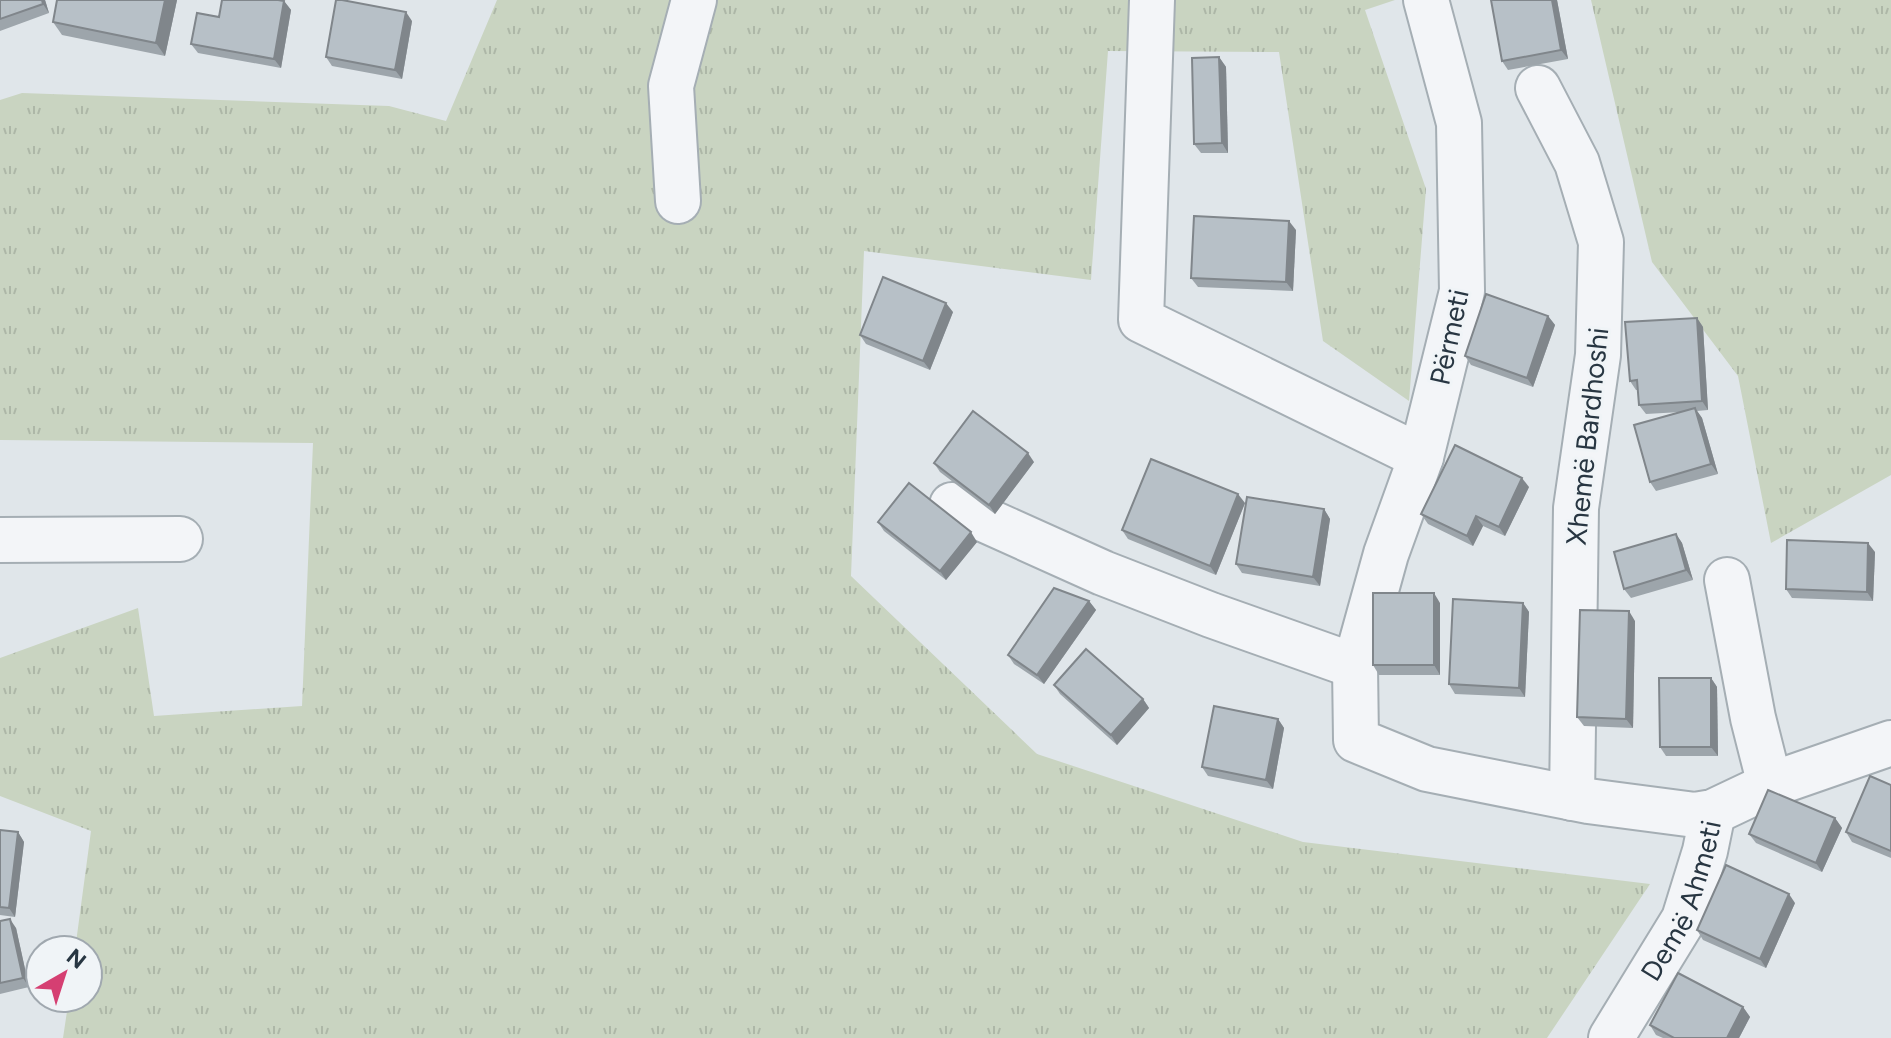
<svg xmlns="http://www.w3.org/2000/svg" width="1891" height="1038" viewBox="0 0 1891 1038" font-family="Figtree,sans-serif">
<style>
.grass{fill:url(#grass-tufts)}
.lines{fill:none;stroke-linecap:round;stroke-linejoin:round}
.minor-casing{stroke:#a5aeb4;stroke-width:48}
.minor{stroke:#f3f5f8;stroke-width:44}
.wall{fill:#9da5ab}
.shaded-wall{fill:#80868b}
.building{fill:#b7c0c7;stroke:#80868b;stroke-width:2}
.labels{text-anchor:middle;stroke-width:6;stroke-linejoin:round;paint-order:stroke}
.street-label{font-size:28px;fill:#283642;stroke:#f0f4f7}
</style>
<defs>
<pattern id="grass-tufts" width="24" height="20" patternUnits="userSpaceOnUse" patternTransform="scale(2)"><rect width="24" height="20" fill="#c9d4c1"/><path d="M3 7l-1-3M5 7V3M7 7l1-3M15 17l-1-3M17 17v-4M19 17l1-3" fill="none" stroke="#adb7a7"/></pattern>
</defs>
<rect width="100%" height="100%" fill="#e0e6ea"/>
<g class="grass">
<path d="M497,0H1395L1365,10L1426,189L1409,401L1323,341L1279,52L1108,51L1091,280L864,251L851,576L1037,754L1303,842L1650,884L1547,1038H63L69,998H88V950H75L91,831L0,796V658L138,608L154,716L302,706L313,443L0,440V100L22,93L389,106L446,121Z"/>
<path d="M1591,0H1891V475L1771,543L1738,376L1652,262Z"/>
</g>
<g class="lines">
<g class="minor-casing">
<g id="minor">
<path d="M1152,0L1141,320L1421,457"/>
<path d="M1426,0L1459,123L1462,291L1421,457L1386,554L1355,666L1356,740L1427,769L1588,801L1695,815L1713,812L1770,785L1891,743"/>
<path d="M1538,88L1577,163L1601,242L1598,355L1576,508L1572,798"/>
<path d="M678,201L671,86L694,0"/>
<path d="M952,505L1103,573L1211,615L1355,666"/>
<path d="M0,540L180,539"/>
<path d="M1727,580L1753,718L1770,785"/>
<path id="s1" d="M1611,1038L1684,919L1705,851L1713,812"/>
</g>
</g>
<use href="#minor" class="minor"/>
</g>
<g class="wall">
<path d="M0,0H45L49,13L0,31Z"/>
<path d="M177,0L165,56L62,35L53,22Z"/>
<path d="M1557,0L1568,59L1508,70L1502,61Z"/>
<path d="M284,1L291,10L281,68L198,53L191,44Z"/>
<path d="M412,21L402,79L332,66L326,57Z"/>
<path d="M1219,57L1226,67L1228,153H1201L1194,144Z"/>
<path d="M1296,230L1293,291L1198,287L1191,278Z"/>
<path d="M953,312L930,370L866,344L860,335Z"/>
<path d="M1548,316L1555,325L1533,387L1471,365L1465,356Z"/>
<path d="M1697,318L1703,327L1708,410L1697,411L1702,418L1718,474L1656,491L1650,482L1681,412L1646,414L1639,405L1638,390H1636L1630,381Z"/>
<path d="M1034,462L995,514L940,472L934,463Z"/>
<path d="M1529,487L1505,536L1483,526L1473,546L1428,524L1421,514Z"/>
<path d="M1245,503L1216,575L1128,539L1122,530Z"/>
<path d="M1324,509L1330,519L1320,586L1242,573L1236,564Z"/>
<path d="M878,522L977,542L946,580L884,531Z"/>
<path d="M1676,534L1682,543L1693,580L1631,598L1624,589Z"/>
<path d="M1875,552L1873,601L1792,598L1786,589Z"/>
<path d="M1089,601L1096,610L1044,684L1014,664L1008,655Z"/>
<path d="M1440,603V675H1379L1373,665Z"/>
<path d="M1523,603L1529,612L1525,697L1455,694L1449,684Z"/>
<path d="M1635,621L1633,728L1584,726L1577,717Z"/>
<path d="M1711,678L1717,687L1718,756H1666L1660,747Z"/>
<path d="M1054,685L1143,699L1149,708L1117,745L1060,694Z"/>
<path d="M1278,719L1284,728L1273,789L1208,776L1202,767Z"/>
<path d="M1891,785V858L1852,842L1846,832Z"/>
<path d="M1835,818L1842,828L1822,872L1756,843L1749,834Z"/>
<path d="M0,830L18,832L24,842L15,917L0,915Z"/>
<path d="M1795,903L1766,968L1703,940L1697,930Z"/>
<path d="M0,921L16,928L29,987L0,994Z"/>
<path d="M1743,1007L1750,1017L1739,1038H1663L1656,1035L1650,1025Z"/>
</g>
<g class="shaded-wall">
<path d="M42,0H45L49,13L43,4Z"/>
<path d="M165,0H177L165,56L156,43Z"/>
<path d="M1552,0H1557L1568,59L1561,50Z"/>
<path d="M284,1L291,10L281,68L274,59Z"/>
<path d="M406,12L412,21L402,79L395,70Z"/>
<path d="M1219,57L1226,67L1228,153L1222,143Z"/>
<path d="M1289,221L1296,230L1293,291L1286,282Z"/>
<path d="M946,303L953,312L930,370L923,361Z"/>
<path d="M1548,316L1555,325L1533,387L1527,378Z"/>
<path d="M1697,318L1703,327L1708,410L1702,401Z"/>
<path d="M1695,408L1702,418L1718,474L1711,464Z"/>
<path d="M1028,453L1034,462L995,514L989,505Z"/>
<path d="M1522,478L1529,487L1505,536L1499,527Z"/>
<path d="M1238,494L1245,503L1216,575L1210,566Z"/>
<path d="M1324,509L1330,519L1320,586L1313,577Z"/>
<path d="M1476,516L1483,526L1473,546L1467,536Z"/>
<path d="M971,532L977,542L946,580L940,571Z"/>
<path d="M1676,534L1682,543L1693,580L1686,570Z"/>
<path d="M1868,543L1875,552L1873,601L1867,592Z"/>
<path d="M1434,593L1440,603V675L1434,665Z"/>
<path d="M1089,601L1096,610L1044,684L1037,675Z"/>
<path d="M1523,603L1529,612L1525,697L1519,688Z"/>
<path d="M1629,611L1635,621L1633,728L1626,719Z"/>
<path d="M1711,678L1717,687L1718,756L1711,747Z"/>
<path d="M1143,699L1149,708L1117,745L1111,735Z"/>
<path d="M1278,719L1284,728L1273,789L1266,780Z"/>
<path d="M1835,818L1842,828L1822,872L1816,863Z"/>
<path d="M18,832L24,842L15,917L9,908Z"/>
<path d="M1789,894L1795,903L1766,968L1760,959Z"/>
<path d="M10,919L16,928L29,987L23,978Z"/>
<path d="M1743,1007L1750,1017L1739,1038H1727Z"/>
</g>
<g class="building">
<path d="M0,0H42L43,4L0,19Z"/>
<path d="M57,0H165L156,43L53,22Z"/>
<path d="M222,0H278L284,1L274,59L191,44L197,13L219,17Z"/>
<path d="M336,0H342L406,12L395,70L326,57Z"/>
<path d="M1491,0H1552L1561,50L1502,61Z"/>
<path d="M1219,57L1222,143L1194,144L1192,58Z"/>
<path d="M1194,216L1289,221L1286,282L1191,278Z"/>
<path d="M883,277L946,303L923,361L860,335Z"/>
<path d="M1486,294L1548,316L1527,378L1465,356Z"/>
<path d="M1697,318L1702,401L1639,405L1637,380L1630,381L1625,322Z"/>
<path d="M1695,408L1711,464L1650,482L1634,425Z"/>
<path d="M973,411L1028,453L989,505L934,463Z"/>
<path d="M1455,445L1522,478L1499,527L1476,516L1467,536L1421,514Z"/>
<path d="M1151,459L1238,494L1210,566L1122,530Z"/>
<path d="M909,483L971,532L940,571L878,522Z"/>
<path d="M1247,497L1324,509L1313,577L1236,564Z"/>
<path d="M1676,534L1686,570L1624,589L1614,552Z"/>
<path d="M1787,540L1868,543L1867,592L1786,589Z"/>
<path d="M1054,588L1089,601L1037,675L1008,655Z"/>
<rect x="1373" y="593" width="61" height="72"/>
<path d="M1453,599L1523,603L1519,688L1449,684Z"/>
<path d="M1580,610L1629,611L1626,719L1577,717Z"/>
<path d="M1086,649L1143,699L1111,735L1054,685Z"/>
<path d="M1659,678H1711V747H1660Z"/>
<path d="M1214,706L1278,719L1266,780L1202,767Z"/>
<path d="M1870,776L1891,785V851L1846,832Z"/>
<path d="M1768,790L1835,818L1816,863L1749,834Z"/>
<path d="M0,830L18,832L9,908L0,907Z"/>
<path d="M1726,865L1789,894L1760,959L1697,930Z"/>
<path d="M10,919L23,978L0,983V921Z"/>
<path d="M1678,973L1743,1007L1727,1038H1674L1650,1025Z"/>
</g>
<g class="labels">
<g class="street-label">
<text transform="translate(1449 337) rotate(-78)" y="10">Përmeti</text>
<text transform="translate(1587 436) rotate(-84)" y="10">Xhemë Bardhoshi</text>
<text dy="10" stroke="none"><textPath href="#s1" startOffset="156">Demë Ahmeti</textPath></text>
</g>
</g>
<g transform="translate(64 974) rotate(39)"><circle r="38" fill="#f0f4f7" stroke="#a0a8af" stroke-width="2"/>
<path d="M0-6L14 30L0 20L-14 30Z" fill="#d53f72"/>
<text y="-12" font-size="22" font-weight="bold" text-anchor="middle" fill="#283642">N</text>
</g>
</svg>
